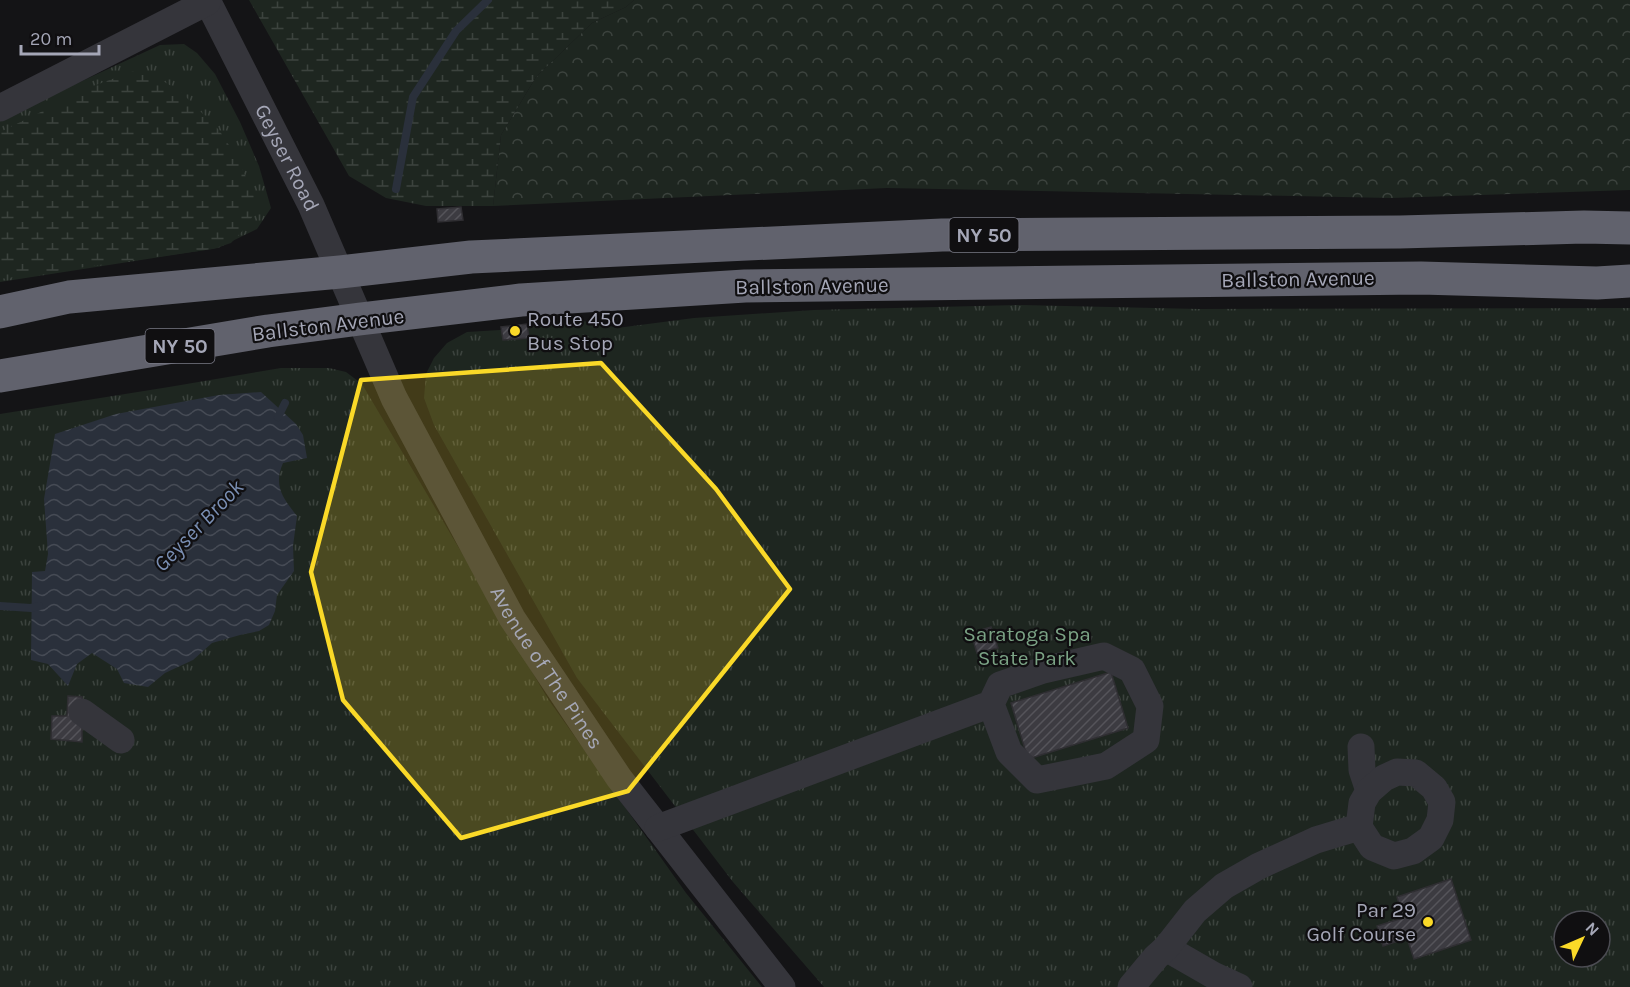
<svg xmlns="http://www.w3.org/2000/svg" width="1630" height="987" viewBox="0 0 1630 987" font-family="Karla,sans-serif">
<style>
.grass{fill:url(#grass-tufts);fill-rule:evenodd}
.forest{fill:url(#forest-crowns)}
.wetland{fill:url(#wetland-marsh)}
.water{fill:url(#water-waves)}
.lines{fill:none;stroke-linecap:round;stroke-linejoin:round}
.stream{stroke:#2a303b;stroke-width:8}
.building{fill:url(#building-hatch);stroke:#2f2e32;stroke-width:1.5}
.minor{stroke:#35353b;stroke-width:27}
.highway{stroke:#61626d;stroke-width:33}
.marked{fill:#fad928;fill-opacity:0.2;stroke:#fad928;stroke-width:4.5;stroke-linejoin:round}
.poi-dot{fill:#fad928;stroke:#100f11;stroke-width:2}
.labels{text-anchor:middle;stroke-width:4.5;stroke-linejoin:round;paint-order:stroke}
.shield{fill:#100f11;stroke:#787985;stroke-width:1.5}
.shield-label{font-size:20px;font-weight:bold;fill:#a5a7b7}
.street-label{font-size:21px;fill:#a5a7b7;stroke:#100f11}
.poi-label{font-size:21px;fill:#a5a7b7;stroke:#100f11;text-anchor:start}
.park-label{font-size:21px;fill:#7ba385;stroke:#100f11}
.water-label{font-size:22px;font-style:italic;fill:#7a8fb4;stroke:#100f11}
</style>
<defs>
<pattern id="grass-tufts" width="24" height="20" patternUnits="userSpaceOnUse" patternTransform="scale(1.5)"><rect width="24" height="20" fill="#1e2620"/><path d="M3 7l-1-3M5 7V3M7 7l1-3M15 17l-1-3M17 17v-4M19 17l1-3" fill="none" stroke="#3c433e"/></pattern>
<pattern id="forest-crowns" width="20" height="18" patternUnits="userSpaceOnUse" patternTransform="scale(1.5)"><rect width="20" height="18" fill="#1e2620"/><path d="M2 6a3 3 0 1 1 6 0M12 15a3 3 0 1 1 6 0" fill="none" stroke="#3c433e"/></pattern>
<pattern id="wetland-marsh" width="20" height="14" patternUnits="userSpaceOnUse" patternTransform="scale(1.5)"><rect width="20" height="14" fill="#1e2620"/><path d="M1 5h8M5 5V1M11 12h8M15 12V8" fill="none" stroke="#3c433e"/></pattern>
<pattern id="water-waves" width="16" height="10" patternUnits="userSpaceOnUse" patternTransform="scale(1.5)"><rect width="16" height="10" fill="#2a303b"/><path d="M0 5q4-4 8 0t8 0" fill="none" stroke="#464b55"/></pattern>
<pattern id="building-hatch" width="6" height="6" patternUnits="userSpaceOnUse" patternTransform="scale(1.5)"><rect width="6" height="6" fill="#3c3b41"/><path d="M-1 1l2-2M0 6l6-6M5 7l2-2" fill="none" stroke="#55545a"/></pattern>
</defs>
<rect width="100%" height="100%" fill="#141416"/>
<g class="grass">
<path d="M184,44L197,53L215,74L240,122L259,166L271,208L257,229L218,248L0,282V119L160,45Z"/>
<path d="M1021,305L1199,309L1630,308V987H824L733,882L577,678L434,425L424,398L426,374L434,358L447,343L467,332L500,330L575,322L593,321L617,328L694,318L814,310ZM1564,921H1600V957H1564Z"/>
<path d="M281,368H329L346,372L362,384L548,699L686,893L762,987H0V414L169,387Z"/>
</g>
<path class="forest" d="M634,0H1630V190L1391,198L887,188L493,206L501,135L536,77L592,23L626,7Z"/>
<g class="wetland">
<path d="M249,0H634L626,7L592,23L536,77L501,135L493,206H426L386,198L349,176Z"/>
<path d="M134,71L143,72L160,79L182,93L219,130L238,159L256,201V209L248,225L231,243L213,249L0,279V132L96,85Z"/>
</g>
<path class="water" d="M261,392L296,424L303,435L307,458L283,463C273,486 283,498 297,516L293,546L294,571L277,595L275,611L269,625L259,631L240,635L212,643L193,660L165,673L148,687L124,683L117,669L92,653L77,664L68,686L48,664L31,660L32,572L45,571L48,554L44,499L55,434L116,414L219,395Z"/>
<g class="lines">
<g class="stream">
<path d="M396,189L413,97L456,31L488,0"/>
<path d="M278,417L285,403"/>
<path d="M0,606L31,608L39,606"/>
</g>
</g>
<g class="building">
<path d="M461,207L463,220L438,222L437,209Z"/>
<path d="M527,324L529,338L503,340L501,327Z"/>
<path d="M991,627L998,648L977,653L971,633Z"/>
<path d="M1111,672L1128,728L1028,759L1011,703Z"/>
<path d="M68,696L82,697V742L51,739L52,716H67Z"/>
<path d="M1451,879L1471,940L1414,959L1407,938L1383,946L1377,926L1403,918L1397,897Z"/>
</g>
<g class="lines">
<g class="minor">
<path id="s1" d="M207,0L311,205L394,398L512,618L619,778L782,987"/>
<path d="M0,108L207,2"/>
<path d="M82,712L121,740"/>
<path d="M1361,747L1362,770L1369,791"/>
<path d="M658,828L991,704L1000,685L1043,670L1104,656L1132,670L1150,706L1146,740L1106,766L1037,780L1009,752L991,704"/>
<path d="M1166,948L1213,975L1239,987"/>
<path d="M1131,987L1156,957L1166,948L1195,911L1224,886L1259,866L1316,840L1359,827L1372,847L1394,856L1413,851L1431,838L1440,820L1442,802L1434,788L1416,773L1397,772L1384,778L1369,791L1362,803L1359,827"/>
</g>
<g class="highway">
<path d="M0,312L69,297L340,272L471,257L942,235L1400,232L1584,227L1630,228"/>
<path d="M0,376L268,331L360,319L521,300L745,286L1421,278L1597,283L1630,281"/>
</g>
</g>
<path class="marked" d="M601,363L716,489L790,589L628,791L461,838L343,700L311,572L361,380Z"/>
<g class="poi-dot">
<circle cx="515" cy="331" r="6"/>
<circle cx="1428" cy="922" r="6"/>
</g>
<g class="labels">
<g class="shield">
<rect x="949.5" y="218" width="69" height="34" rx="4.5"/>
<rect x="145.5" y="329" width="69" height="34" rx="4.5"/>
</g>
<g class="shield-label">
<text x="984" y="242">NY 50</text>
<text x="180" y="353">NY 50</text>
</g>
<g class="street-label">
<text dy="7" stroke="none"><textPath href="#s1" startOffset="177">Geyser Road</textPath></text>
<text transform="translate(1298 279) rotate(-1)" y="7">Ballston Avenue</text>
<text transform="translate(812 286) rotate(-1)" y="7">Ballston Avenue</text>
<text transform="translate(328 325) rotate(-7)" y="7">Ballston Avenue</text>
<text dy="7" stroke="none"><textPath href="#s1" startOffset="750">Avenue of The Pines</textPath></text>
</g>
<g class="poi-label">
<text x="527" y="326">Route 450<tspan x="527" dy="24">Bus Stop</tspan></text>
<text x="1416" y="917" text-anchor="end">Par 29<tspan x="1416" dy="24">Golf Course</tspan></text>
</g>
<g class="park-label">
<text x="1027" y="641">Saratoga Spa<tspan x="1027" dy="24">State Park</tspan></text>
</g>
<g class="water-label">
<text transform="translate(198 525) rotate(-46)" y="8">Geyser Brook</text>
</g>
</g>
<g transform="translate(1582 939) rotate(46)"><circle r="28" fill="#100f11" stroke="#4c4c53" stroke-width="1.5"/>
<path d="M0-4.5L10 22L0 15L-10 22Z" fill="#fad928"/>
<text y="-9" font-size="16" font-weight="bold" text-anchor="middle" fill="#a5a7b7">N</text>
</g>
<path d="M21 45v9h78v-9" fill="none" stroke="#a5a7b7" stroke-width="3"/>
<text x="30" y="45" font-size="18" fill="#a5a7b7" stroke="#100f11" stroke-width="4.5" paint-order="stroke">20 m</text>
</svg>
